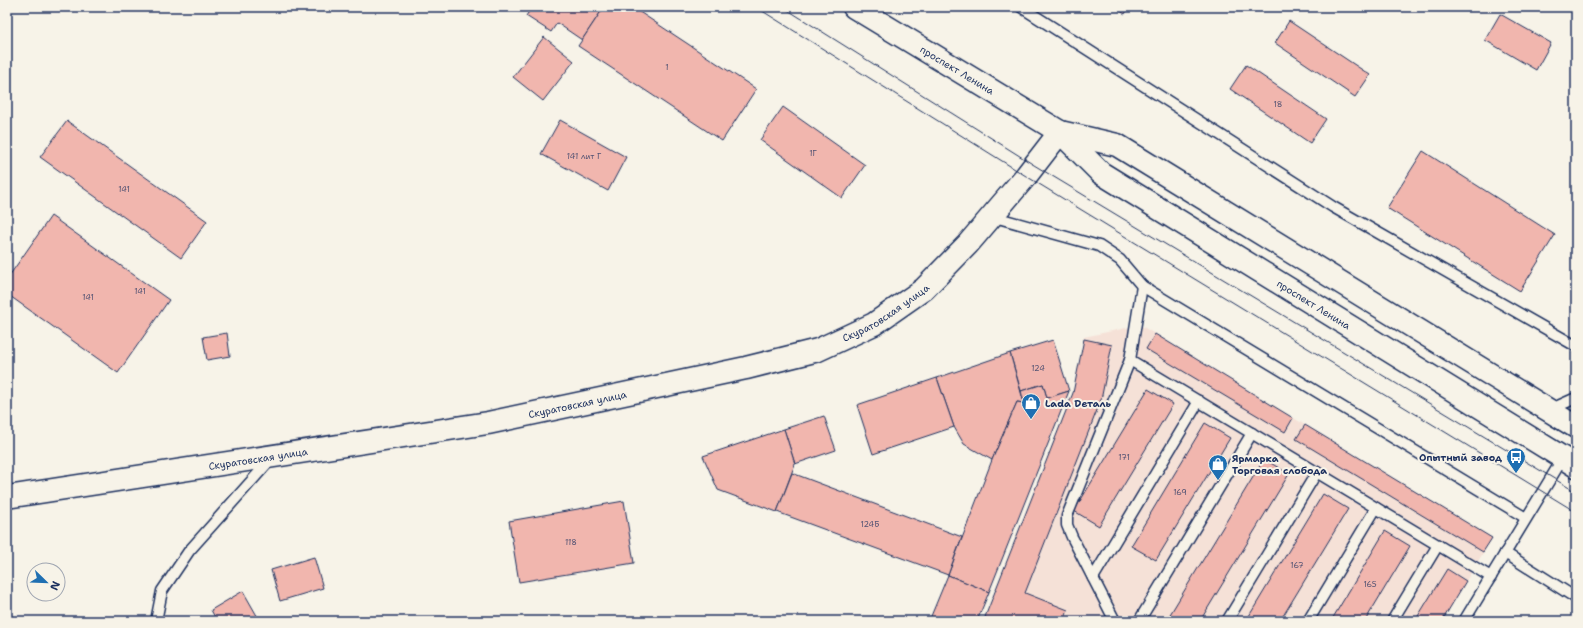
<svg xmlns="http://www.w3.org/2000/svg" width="1583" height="628" viewBox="0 0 1583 628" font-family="'Shantell Sans',sans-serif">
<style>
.built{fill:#f5e1d7}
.building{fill:#f1b6ae;stroke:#1b2f5e}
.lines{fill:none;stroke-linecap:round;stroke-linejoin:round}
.lane-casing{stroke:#1b2f5e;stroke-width:13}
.secondary-casing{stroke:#1b2f5e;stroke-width:25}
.primary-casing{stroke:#1b2f5e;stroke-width:25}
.lane{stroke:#f7f3e8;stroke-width:10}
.secondary{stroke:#f7f3e8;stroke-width:22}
.primary{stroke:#f7f3e8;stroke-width:22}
.tram{stroke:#1b2f5e;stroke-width:1}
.labels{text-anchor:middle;stroke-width:4;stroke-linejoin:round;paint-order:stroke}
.number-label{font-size:8px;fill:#505172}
.street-label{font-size:10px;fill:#1b2f5e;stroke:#f7f3e8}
.poi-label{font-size:10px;font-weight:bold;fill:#1b2f5e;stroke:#f7f3e8;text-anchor:start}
</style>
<rect width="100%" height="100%" fill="#f7f3e8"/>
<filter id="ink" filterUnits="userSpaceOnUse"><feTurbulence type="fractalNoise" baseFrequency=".025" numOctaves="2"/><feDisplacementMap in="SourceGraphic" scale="8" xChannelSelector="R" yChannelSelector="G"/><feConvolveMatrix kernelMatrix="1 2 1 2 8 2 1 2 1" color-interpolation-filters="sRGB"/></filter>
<g filter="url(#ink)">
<path class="built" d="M1140,325L1492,538L1442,621H991L985,617L1073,393L1084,337Z"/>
<g class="building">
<path d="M532,7H604L582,40L557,23L551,32L526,16Z"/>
<path d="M604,7H632L756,89L722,141L578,46Z"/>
<path d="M1114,7H1129L1125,14Z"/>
<path d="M1500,14L1551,43L1536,70L1485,40Z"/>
<path d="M1289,21L1370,75L1355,97L1275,43Z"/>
<path d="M544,37L574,61L543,101L513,77Z"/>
<path d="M1246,65L1326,119L1310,143L1230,89Z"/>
<path d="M783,107L865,165L842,198L760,140Z"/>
<path d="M560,120L626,157L608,191L541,154Z"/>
<path d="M67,121L207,221L181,258L40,157Z"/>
<path d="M1423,151L1555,235L1520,291L1387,208Z"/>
<path d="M51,216L169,300L118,373L7,294V279Z"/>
<path d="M227,333L230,356L207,360L203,337Z"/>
<path d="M1155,334L1293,418L1285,432L1146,349Z"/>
<path d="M1084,339L1112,345L1101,400L1025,593L1068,610L1064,621H991L985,617L1073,393Z"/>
<path d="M1053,340L1069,391L1047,398L1043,384L1021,391L1010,353Z"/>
<path d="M1010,353L1024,403L1017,402L992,460L964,444L954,427L937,378Z"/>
<path d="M937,378L954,427L873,454L857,405Z"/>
<path d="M1043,384L1047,398L1069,391L989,592L948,575L992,460L1017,402L1024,403L1021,391Z"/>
<path d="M1148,389L1173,404L1099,526L1074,511Z"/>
<path d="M824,416L836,450L795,464L784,429Z"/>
<path d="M1205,423L1230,438L1156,560L1131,546Z"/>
<path d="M1305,425L1492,538L1483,552L1296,439Z"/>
<path d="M784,429L795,464L777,512L718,490L703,456Z"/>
<path d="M1264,459L1289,474L1200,621H1166Z"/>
<path d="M792,473L962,537L948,575L777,512Z"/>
<path d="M1323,494L1348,509L1280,621H1246Z"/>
<path d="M624,501L634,563L519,582L509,521Z"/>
<path d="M1385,531L1410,546L1365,621H1331Z"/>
<path d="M314,557L323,588L280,601L271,570Z"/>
<path d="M1447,569L1466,581L1442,621H1415Z"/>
<path d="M948,575L989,592L977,621H929Z"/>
<path d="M243,591L260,621H217L211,610Z"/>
</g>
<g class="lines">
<g class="lane-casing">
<g id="lane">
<path d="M1021,7L1333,207L1576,346"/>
<path d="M991,216L1099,246L1120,260L1142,286L1526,518"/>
<path d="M1130,360L1491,577"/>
<path d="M1549,410L1576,398"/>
<path d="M1505,553L1576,598"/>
<path d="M1093,578L1199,401"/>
<path d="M156,621L162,591L189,551L272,458"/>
<path d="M1115,621L1072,537L1067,525V516L1130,360L1142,286"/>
<path d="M1139,621L1252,433"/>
<path d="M1227,621L1317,472"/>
<path d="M1308,621L1376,508"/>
<path d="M1392,621L1438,545"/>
<path d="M1464,621L1563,458"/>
</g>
</g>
<g class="secondary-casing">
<g id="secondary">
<path id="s1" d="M7,497L488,423L746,368L818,350L874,324L924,289L968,244L1026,176L1060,132"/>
</g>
</g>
<g class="primary-casing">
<g id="primary">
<path id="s2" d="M854,7L1060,132L1101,173L1576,466"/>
<path d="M1060,132L1117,145L1576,427"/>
</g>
</g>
<use href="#lane" class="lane"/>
<use href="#secondary" class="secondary"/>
<use href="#primary" class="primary"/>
<g class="tram">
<path d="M756,7L1026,176L1576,512"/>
<path d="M783,7L1034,165L1576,492"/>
</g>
</g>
</g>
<defs>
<g id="shop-pin" transform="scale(1)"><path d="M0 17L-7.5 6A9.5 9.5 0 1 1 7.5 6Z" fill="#1f6fb2" stroke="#f7f3e8"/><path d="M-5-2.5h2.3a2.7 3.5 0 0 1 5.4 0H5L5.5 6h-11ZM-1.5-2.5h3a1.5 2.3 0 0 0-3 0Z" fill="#fff"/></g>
<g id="bus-pin" transform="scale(1)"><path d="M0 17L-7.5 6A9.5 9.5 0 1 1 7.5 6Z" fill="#1f6fb2" stroke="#f7f3e8"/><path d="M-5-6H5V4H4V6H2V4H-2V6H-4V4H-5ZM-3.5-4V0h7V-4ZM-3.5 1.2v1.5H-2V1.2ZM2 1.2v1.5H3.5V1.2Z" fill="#fff"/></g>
</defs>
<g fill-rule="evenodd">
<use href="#shop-pin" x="1031" y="403"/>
<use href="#bus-pin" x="1516" y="457"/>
<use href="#shop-pin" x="1218" y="464"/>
</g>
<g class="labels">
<g class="number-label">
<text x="667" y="70">1</text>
<text x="1278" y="107">18</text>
<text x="813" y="156">1Г</text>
<text x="584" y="159">141 лит Г</text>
<text x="124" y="192">141</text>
<text x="140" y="294">141</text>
<text x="88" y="300">141</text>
<text x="1038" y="371">124</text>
<text x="1124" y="460">171</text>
<text x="1180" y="495">169</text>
<text x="870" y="527">124Б</text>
<text x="571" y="545">118</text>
<text x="1297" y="568">167</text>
<text x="1370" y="587">165</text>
</g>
<g class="street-label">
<text dy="4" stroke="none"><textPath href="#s2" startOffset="121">проспект Ленина</textPath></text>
<text dy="4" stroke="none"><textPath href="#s2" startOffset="549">проспект Ленина</textPath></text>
<text dy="4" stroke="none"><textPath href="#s1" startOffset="902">Скуратовская улица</textPath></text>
<text dy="4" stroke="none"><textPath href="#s1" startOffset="578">Скуратовская улица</textPath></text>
<text dy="4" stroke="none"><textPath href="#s1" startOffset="254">Скуратовская улица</textPath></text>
</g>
<g class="poi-label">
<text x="1045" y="407">Lada Dеталь</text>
<text x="1502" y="461" text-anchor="end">Опытный завод</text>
<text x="1232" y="462">Ярмарка<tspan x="1232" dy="12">Торговая слобода</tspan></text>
</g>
</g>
<rect width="1583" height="628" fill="none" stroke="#f7f3e8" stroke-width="24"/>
<rect x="12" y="12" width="1559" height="604" fill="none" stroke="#1b2f5e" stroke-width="1.5" filter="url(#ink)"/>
<g transform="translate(46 582) rotate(113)"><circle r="19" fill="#f7f3e8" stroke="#9fa5b1"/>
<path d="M0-3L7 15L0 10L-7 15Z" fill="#1f6fb2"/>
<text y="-6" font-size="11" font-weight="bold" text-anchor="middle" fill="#1b2f5e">N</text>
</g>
</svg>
